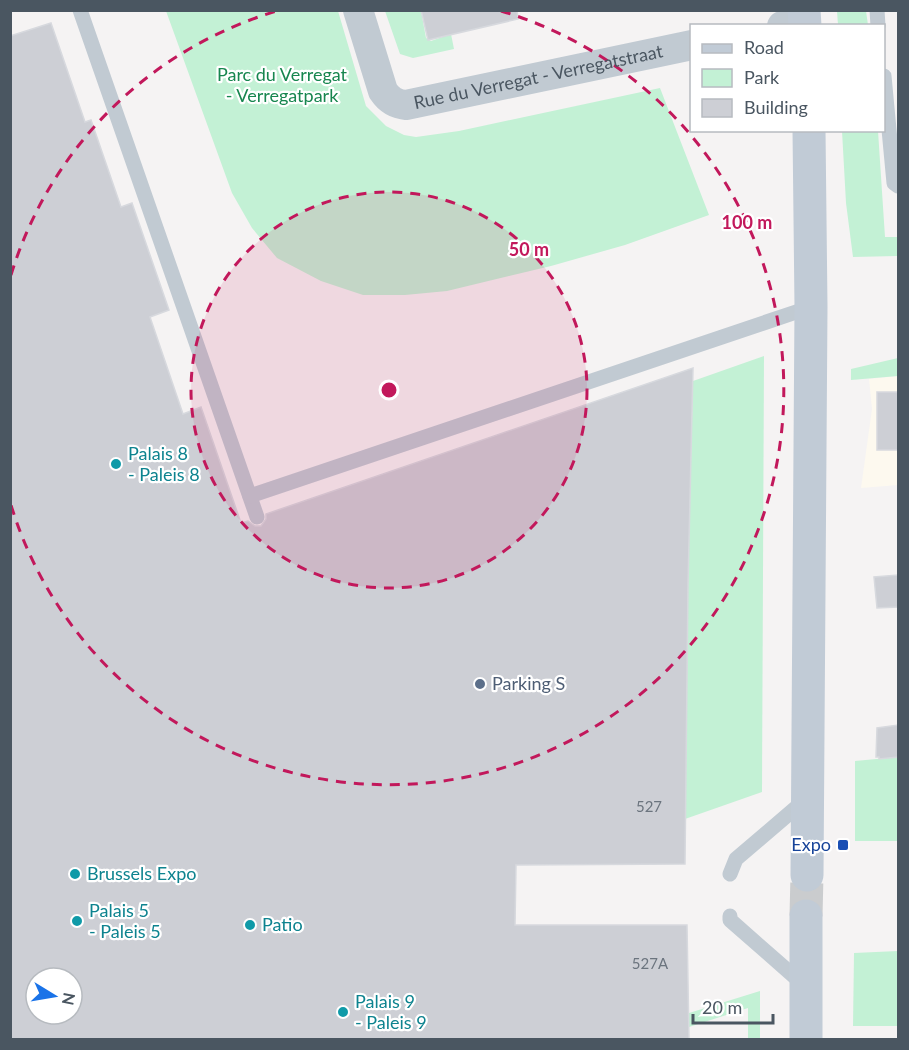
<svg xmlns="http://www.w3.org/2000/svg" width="909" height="1050" viewBox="0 0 909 1050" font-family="Lato,sans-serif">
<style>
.commercial{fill:#fdf9ef}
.green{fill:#c3f1d5}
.building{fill:#cdcfd5;stroke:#d7d9de;stroke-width:1.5;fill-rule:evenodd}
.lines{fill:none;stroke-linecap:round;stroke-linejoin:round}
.secondary-tunnel{stroke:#caccce;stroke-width:33;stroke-dasharray:33 16;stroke-linecap:butt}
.lane{stroke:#c1cad2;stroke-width:15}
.street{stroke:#c1cad2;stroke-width:30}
.secondary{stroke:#c1cbd6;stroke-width:33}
.ring{fill:none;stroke:#c2185b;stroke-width:3;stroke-dasharray:10 8}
.culture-dot{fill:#0f9aa8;stroke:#fff;stroke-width:2}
.service-dot{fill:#5c6f8a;stroke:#fff;stroke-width:2}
.transit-dot{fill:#1a4fb4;stroke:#fff;stroke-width:2}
.labels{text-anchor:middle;stroke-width:4.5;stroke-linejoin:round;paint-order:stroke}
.number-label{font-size:15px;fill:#6b747e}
.park-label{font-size:18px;fill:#17864f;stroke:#fff}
.street-label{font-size:18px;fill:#4a5661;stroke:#fff}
.culture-label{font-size:18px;fill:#0d838f;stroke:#fff;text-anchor:start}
.service-label{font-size:18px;fill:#4e5e75;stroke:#fff;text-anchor:start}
.transit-label{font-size:18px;fill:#164399;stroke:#fff;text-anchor:end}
.centre{fill:#c2185b;stroke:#fff;stroke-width:3}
.ring-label{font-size:18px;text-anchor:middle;font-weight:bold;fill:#c2185b;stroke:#fff;stroke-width:4.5;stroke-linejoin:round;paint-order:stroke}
</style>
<rect width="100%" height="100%" fill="#f5f3f3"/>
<path class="commercial" d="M898,376V485L861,488L872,409L869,379Z"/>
<g class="green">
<path d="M166,11H338L366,106L386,126L404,135L416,137L459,131L660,88L709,215L625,245L551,266L447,291L405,295H363L321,281L277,258L252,228L232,193Z"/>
<path d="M385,11H421L426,38L431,41L451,34L454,49L413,58L400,54Z"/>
<path d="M837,11H866L868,25H838Z"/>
<path d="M842,131H878L885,237H898V268L897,256L853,257L846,203Z"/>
<path d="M764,356L762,792L685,819L688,585L693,381Z"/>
<path d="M898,358V376L851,380V369Z"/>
<path d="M898,757V841H855V761Z"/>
<path d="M898,951V1026H853L854,953Z"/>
<path d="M760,991V1039H748V1008L689,1027V1013Z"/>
</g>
<g class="building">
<path d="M421,10H517L518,19L428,40Z"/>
<path d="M51,23L85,122L91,120L121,207L132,203L169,310L150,317L183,414L201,407L241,523L248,521L255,526H261L266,519V514L693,368L688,585L685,864L516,865L515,925H687L689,1040H10V36ZM36,978H72V1014H36Z"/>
<rect x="877" y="392" width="21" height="58"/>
<path d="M898,575V607L877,608L874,577Z"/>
<path d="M898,725V757L879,759V757H876L877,728Z"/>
</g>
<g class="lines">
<path class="secondary-tunnel" d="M806,916L807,875"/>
<g class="lane">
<path d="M80,10L257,517"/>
<path d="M877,10L878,26"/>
<path d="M884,76L894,183L898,186"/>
<path d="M250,496L811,307"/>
<path d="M730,874L736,859L805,800"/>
<path d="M730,916V920L804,985"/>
</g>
<g class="street">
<path id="s1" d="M358,10L383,91C389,100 395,104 406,105L692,45"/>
<path d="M782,26L805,20"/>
</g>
<g class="secondary">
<path d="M804,10L805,26"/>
<path d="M807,875L811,307L809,130"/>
<path d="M806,1040V916"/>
</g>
</g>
<circle cx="389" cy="390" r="198" fill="#c2185b" fill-opacity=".12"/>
<g class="ring">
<circle cx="389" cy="390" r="198"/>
<path d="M11 275A395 395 0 0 1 277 11M501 11A395 395 0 1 1 11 505"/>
</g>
<g class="culture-dot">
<circle cx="116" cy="464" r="6"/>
<circle cx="75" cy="874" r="6"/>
<circle cx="77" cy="921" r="6"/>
<circle cx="250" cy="925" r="6"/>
<circle cx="343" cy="1012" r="6"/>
</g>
<circle class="service-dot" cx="480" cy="684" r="6"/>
<rect class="transit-dot" x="837" y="839" width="12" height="12" rx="3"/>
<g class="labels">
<g class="number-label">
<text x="649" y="812">527</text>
<text x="650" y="969">527A</text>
</g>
<g class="park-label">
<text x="282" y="81">Parc du Verregat<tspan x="282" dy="21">- Verregatpark</tspan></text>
</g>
<g class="street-label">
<text dy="6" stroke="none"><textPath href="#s1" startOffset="248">Rue du Verregat - Verregatstraat</textPath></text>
</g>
<g class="culture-label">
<text x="128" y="460">Palais 8<tspan x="128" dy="21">- Paleis 8</tspan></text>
<text x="87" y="880">Brussels Expo</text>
<text x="89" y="917">Palais 5<tspan x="89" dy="21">- Paleis 5</tspan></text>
<text x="262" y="931">Patio</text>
<text x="355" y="1008">Palais 9<tspan x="355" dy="21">- Paleis 9</tspan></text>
</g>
<g class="service-label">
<text x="492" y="690">Parking S</text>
</g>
<g class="transit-label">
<text x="831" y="851">Expo</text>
</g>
</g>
<circle cx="389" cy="390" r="9" class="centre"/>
<g class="ring-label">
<text x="747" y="229">100 m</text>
<text x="529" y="256">50 m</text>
</g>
<rect width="909" height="1050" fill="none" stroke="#4a5661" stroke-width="24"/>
<rect x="690" y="24" width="195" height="108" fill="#ffffff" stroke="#b7bbc0" stroke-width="1.5"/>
<rect x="702" y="44" width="30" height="9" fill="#c1cbd6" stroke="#b7bbc0" stroke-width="1.5"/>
<text x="744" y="54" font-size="18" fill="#4a5661">Road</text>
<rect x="702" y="69" width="30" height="18" fill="#c3f1d5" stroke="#b7bbc0" stroke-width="1.5"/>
<text x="744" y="84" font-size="18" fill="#4a5661">Park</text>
<rect x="702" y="99" width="30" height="18" fill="#cdcfd5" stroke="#b7bbc0" stroke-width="1.5"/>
<text x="744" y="114" font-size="18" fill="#4a5661">Building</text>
<g transform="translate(54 996) rotate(101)"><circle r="28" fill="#ffffff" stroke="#b7bbc0" stroke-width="1.5"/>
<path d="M0-4.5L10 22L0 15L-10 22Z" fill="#1a73e8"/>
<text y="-9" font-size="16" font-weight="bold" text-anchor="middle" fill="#4a5661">N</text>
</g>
<path d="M693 1014v9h80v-9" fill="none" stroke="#4a5661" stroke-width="3"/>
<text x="702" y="1014" font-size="18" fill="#4a5661" stroke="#ffffff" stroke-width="4.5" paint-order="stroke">20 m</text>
</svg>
